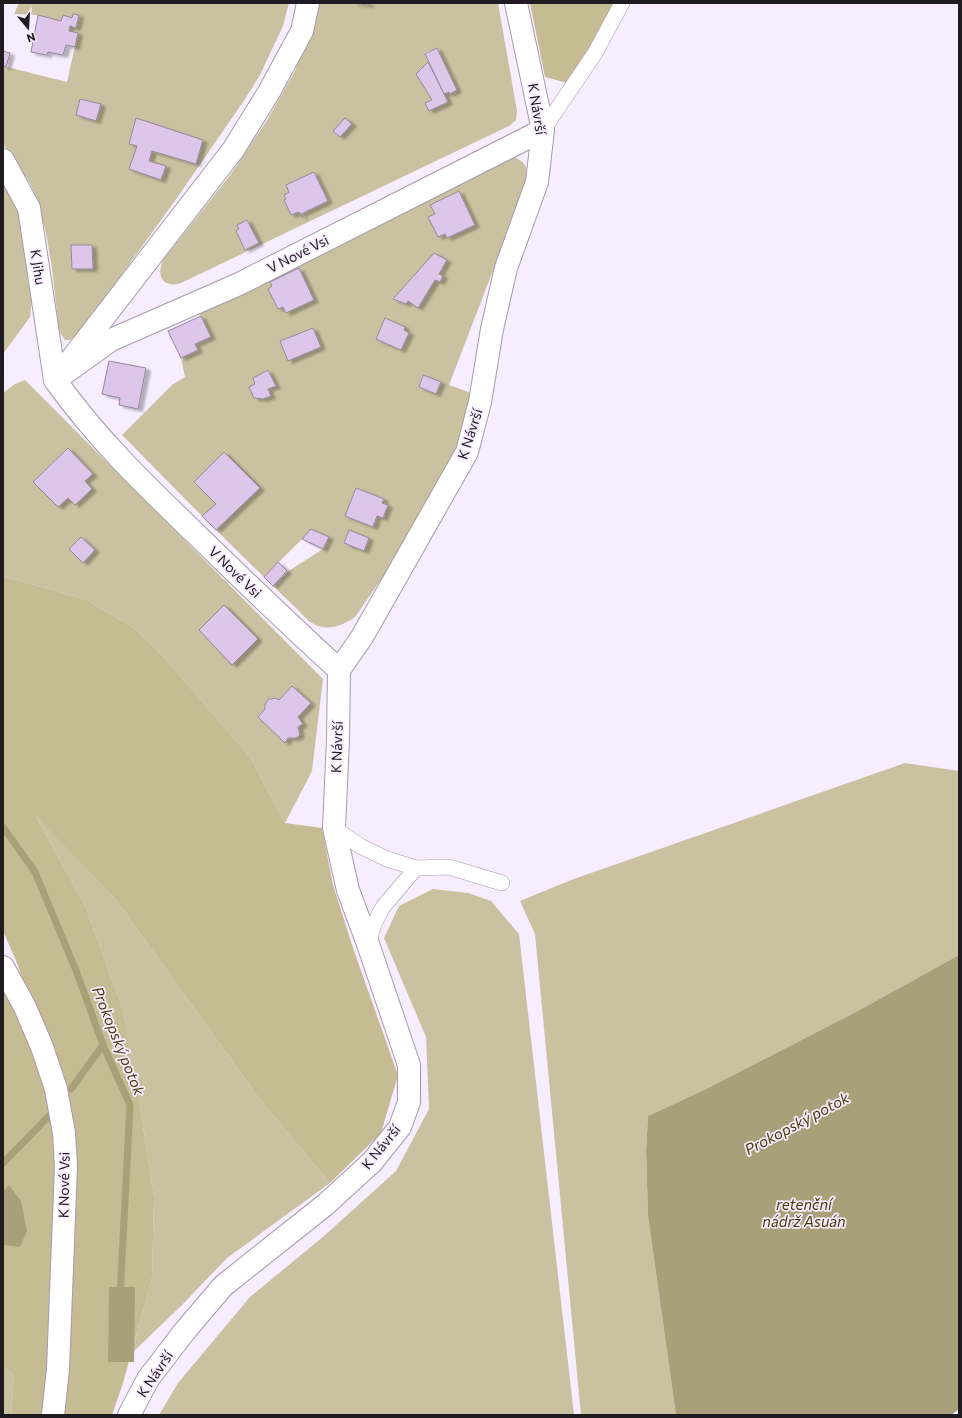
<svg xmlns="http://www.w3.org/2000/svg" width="962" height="1418" viewBox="0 0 962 1418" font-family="Commissioner,sans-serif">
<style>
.green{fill:#c9c19f;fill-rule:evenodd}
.forest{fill:#c5bc93}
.water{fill:#a9a079}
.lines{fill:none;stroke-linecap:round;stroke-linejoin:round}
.stream{stroke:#a9a079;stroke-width:7}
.building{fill:#ddc6ea;stroke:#938899;filter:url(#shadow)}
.service-casing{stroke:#a59aab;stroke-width:16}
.minor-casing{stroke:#a59aab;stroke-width:24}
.service{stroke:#fff;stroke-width:15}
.minor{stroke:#fff;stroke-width:22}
.labels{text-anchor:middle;stroke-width:3.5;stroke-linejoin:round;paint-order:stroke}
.street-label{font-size:14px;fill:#1f1b21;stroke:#f8ecff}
.water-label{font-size:15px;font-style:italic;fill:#443905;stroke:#f8ecff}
</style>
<defs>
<filter id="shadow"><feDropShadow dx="4.5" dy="2.5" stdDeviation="1" flood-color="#0004"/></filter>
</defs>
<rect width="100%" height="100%" fill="#f8ecff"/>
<g class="green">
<path d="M19,3H289L283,26L260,75L245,99L179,195L79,334L70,340H65L59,331L52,268L46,233L37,199L30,183L3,144V66L67,82L78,33L69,31L70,26L76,28L79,16L73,14L72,18L63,15L61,21L38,15L14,14ZM80,99L100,104L97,120L76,115ZM137,119L203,140L195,164L152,151L149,161L165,166L161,179L129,169L137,146L129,143ZM71,245H92L93,269H72Z"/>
<path d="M318,3H353L368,5L369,3H498L517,111L516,120L509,126L181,283C178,284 174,285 171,284C158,283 159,269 163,260L231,174L266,122L295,71L316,14ZM437,48L457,90L450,94L449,92L444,94L448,102L429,111L426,103L432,100L416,74L428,62L425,53ZM351,124L340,137L334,132ZM314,172L328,201L301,215L299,212L291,215L284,200L286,199L284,195ZM247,220L259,243L245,250L236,232L239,229L237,225Z"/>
<path d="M512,156C527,163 528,167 527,182L449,385L474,394L450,466L393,562L355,617C342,626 326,632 312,623C307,620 302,614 298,610C290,602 281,594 273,586L287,572L323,549L329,537L311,530L264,577L216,530L260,488L224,452L194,482L216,504L202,516L122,435L172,385L185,377L181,358L198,350L195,344L211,337L196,306ZM459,191L475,225L447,238L428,217L435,214L431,205ZM434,253L447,260L439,274L443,276L440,282L435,280L418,308L408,301ZM299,268L314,300L286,313L283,307L278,309L268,289L272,286L270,282ZM385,318L405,327L404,330L409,333L401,350L376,339ZM313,328L321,347L288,360L280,341ZM268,370L275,386L268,389L271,396L263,399L254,398L249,387L255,384L253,378ZM422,375L441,382L436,393L419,387ZM356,488L384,499L382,503L388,506L383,518L377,516L373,527L345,516ZM349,530L369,538L364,551L344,543Z"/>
<path d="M3,172L19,197L33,290L30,317L3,354Z"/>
<path d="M25,380L323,679L312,771L285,823L250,757L164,657L135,629L87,600L3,576V393L15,384ZM68,448L93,474L85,481L92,489L75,505L68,498L58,507L33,482ZM81,537L95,550L83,563L69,549ZM224,605L258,639L233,665L199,630ZM292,687L311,703L298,717L303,724L298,727L300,735L296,738H288L285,743L258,717L265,709V704L269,699L275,698L279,700Z"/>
<path d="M905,763L959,771V955L854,1013L706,1089L648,1116L646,1150L648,1216L676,1415H581L535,934L520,901L571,880Z"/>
<path d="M35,814L116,900L261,1101L330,1183L227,1258L182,1305L131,1354L152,1278L154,1197L138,1093L123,1010L86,908Z"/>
<path d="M433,889L468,893L491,901L519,934L574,1415H159L178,1383L250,1297L324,1236L396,1171L429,1109L426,1037L384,938L399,906Z"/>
<path d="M3,1367L14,1375L11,1415H3Z"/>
</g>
<g class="forest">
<path d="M530,3H617L575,85L545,77Z"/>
<path d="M3,576L87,600L135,629L164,657L250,757L285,823L322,828L333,885L354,951L398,1075L381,1133L330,1183L261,1101L116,900L36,816L86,908L123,1010L138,1093L154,1197L152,1278L123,1383L112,1415H11L14,1375L3,1367V984L27,994L17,963L3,931Z"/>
</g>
<g class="water">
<path d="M959,955V1409L951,1415H676L648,1216L646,1150L648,1116L706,1089L854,1013Z"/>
<path d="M9,1185L21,1201L27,1231L20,1247L3,1245V1192Z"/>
<path d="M109,1287H135L134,1362H108Z"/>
</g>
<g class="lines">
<g class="stream">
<path d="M3,827L35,872L77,973L103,1045L130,1105L120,1297"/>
<path d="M71,1089L103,1045"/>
<path d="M3,1163L50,1115"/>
</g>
</g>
<g class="building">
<path d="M353,3H369V5Z"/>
<path d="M73,14L79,15L76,28L70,26L69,31L78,33L75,47L66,45L63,55L48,52L47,55L31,52L38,15L61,21L63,15L72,18Z"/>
<path d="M437,48L457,90L450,94L449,92L444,94L425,54Z"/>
<path d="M3,51L10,53L6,67L3,66Z"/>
<path d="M428,62L448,102L429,111L425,103L432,100L416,74Z"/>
<path d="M80,99L101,104L96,121L76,115Z"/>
<path d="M136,118L203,140L196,164L152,151L149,161L166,166L161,180L129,169L137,146L129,144Z"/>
<path d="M345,118L352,124L340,137L333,131Z"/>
<path d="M314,172L328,201L301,214L303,218L299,212L291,215L284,200L286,199L284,195L289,192L286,185Z"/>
<path d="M459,191L475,225L447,238L445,234L438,237L428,217L435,214L430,205Z"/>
<path d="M247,220L259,243L245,250L236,231L239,229L237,225Z"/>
<path d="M71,245H92L93,269H72Z"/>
<path d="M434,253L447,260L439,274L443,276L440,282L435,280L418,308L408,301L406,304L393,299Z"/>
<path d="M299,268L314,300L286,313L283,307L278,309L268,289L272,286L270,282Z"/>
<path d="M201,316L211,337L195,344L198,350L181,358L168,331Z"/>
<path d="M385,318L405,327L404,330L409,333L401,350L376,339Z"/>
<path d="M313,328L321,347L288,361L280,341Z"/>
<path d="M109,361L146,368L138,409L119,405L120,398L102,394Z"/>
<path d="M268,370L276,386L268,389L271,396L263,399L254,398L249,387L255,384L253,378Z"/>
<path d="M423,375L441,382L436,394L419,387Z"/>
<path d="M68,448L93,474L85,481L92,489L75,505L68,498L58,507L33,482Z"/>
<path d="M224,452L260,488L216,530L202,516L216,504L194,482Z"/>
<path d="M356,488L384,499L382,503L388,505L383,518L377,516L373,527L345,516Z"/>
<path d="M311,529L329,537L323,549L302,539Z"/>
<path d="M349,530L369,538L364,551L344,543Z"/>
<path d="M81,537L95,550L83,563L69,549Z"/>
<path d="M278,562L287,571L273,586L264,577Z"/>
<path d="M224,605L258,639L232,665L199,630Z"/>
<path d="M292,686L311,703L298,717L303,724L298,727L300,735L296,738H288L285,743L258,717L265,709V704L269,699H272L275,698L279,700Z"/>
</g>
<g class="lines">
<g class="service-casing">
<g id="service">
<path d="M543,130L595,53L622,3"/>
<path d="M334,828L360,846L387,859L416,868L449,867L502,883"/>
<path d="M368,944L374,924L383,907L416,868"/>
</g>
</g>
<g class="minor-casing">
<g id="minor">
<path d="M3,160L29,208L55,380"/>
<path d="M70,361L233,150L269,92L302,31L308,3"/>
<path d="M339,670C291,626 245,582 198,536C147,487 96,438 55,380L111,340L239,284L543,130"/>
<path d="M3,967L25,1007L42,1047L56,1089L64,1133L66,1166L58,1369L53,1415"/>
<path d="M129,1415L148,1379L184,1332L223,1286L325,1205L372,1162L400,1127L409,1102V1065L368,944L348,890L334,828L338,740L339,670L362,637L467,452L480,402L492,329L506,268L537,182L543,130L516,3"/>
</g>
</g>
<use href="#service" class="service"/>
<use href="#minor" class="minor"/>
</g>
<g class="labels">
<g class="street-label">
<text transform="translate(537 109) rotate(81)" y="5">K Návrší</text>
<text transform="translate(298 254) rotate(-27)" y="5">V Nové Vsi</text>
<text transform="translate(38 267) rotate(81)" y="5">K Jihu</text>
<text transform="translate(470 434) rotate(-72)" y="5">K Návrší</text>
<text transform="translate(235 572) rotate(44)" y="5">V Nové Vsi</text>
<text transform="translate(337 747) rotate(-88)" y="5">K Návrší</text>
<text transform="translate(381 1147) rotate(-51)" y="5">K Návrší</text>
<text transform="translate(64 1185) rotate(-89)" y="5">K Nové Vsi</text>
<text transform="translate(155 1374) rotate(-56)" y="5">K Návrší</text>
</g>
<g class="water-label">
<text transform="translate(118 1041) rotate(68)" y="5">Prokopský potok</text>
<text transform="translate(797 1124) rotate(-28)" y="5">Prokopský potok</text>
<text x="804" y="1210">retenční<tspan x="804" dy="17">nádrž Asuán</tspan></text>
</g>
</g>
<rect width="962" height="1418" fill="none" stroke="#1f1b21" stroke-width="8"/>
<g transform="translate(28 28) rotate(162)" stroke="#f8ecff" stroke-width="3" paint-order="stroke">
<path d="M0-3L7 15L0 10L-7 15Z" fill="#1f1b21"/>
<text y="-6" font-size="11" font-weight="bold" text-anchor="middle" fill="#1f1b21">N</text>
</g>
</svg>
